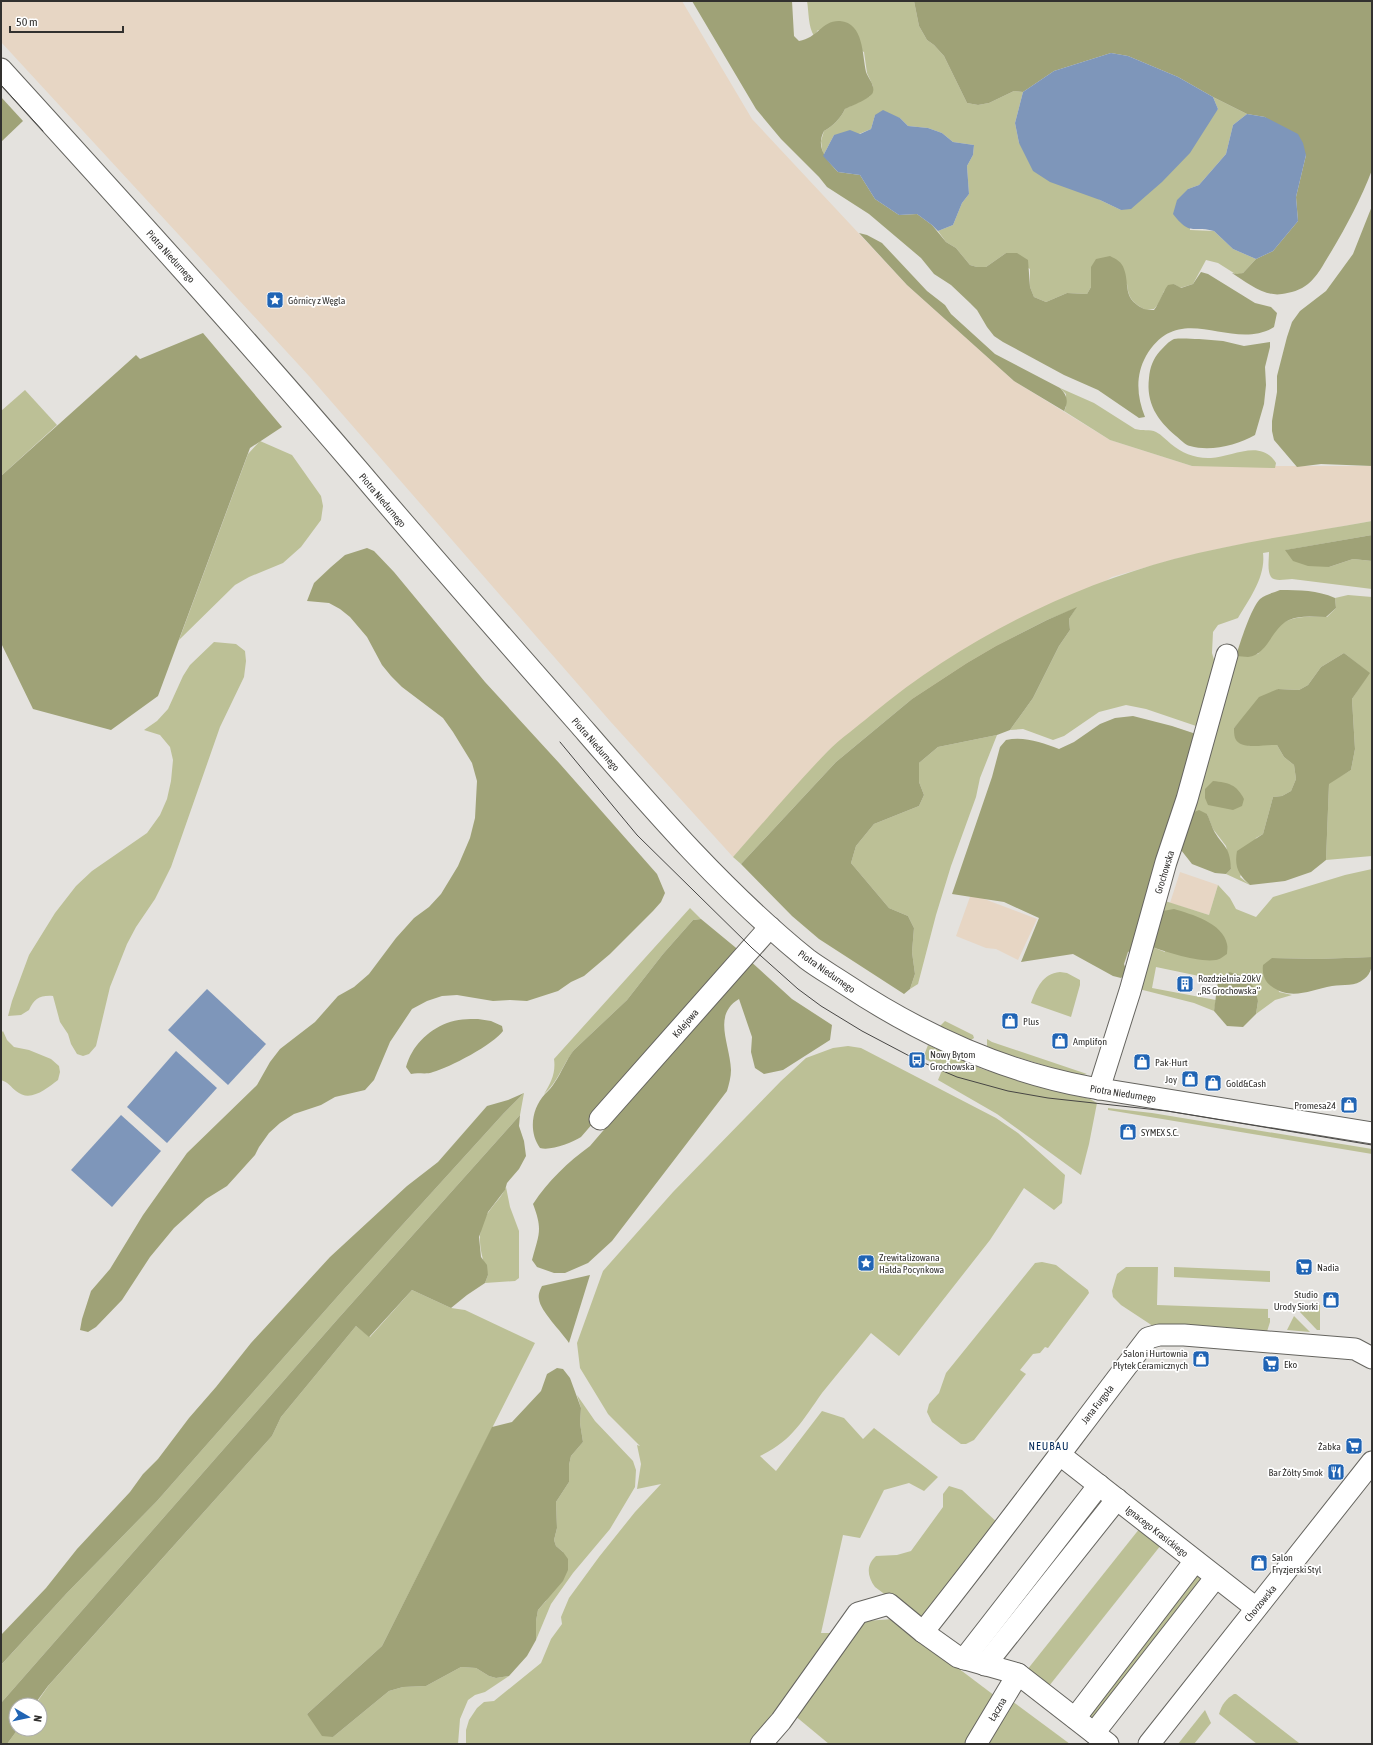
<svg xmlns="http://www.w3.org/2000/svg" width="1373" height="1745" viewBox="0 0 1373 1745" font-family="'Asap Condensed',sans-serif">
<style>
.industrial{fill:#e7d6c4}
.green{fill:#bcc096}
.forest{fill:#9fa277}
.water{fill:#7e96ba}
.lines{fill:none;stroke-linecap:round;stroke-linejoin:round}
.minor-casing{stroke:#65645f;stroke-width:23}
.minor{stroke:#fff;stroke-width:21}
.tram{stroke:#474644;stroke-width:1}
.labels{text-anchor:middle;stroke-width:3.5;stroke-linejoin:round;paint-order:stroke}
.street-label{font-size:10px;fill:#32312f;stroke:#fff}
.poi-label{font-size:10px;fill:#32312f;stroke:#fff;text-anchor:start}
.neighbourhood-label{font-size:11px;letter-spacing:1px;fill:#002859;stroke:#fff}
</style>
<rect width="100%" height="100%" fill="#e4e2de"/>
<g class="industrial">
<path d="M1,1H682L752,119L907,285L1014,381L1110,440L1192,466H1372V521L1222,548L1175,559L1112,577L829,750L733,857L610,721L309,376L1,42Z"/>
<path d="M1180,872L1218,885L1209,915L1170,903Z"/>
<path d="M971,894L1037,919L1018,960L996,949L986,948L956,936Z"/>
</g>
<g class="green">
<path d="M807,1H914L919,26L927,40L934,45L944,56L967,103L978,105L989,103L1014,91L1023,92L1015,123L1019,143L1100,200L1121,210L1218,109L1213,97L1247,114L1233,125L1226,154L1199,185L1188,189L1190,230L1214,231L1233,249L1256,259L1243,273L1237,275L1218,263L1206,260L1193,284L1180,288L1174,284L1164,291L1159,303L1154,309L1146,310C1134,304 1128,299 1127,284L1091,267V287L1087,294L1067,293L1046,302L1034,297L1030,287V269L1006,253L986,267H977L970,265L956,248L946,242L938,231L953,225L962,203L969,194L967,166L973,155L974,145L953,142L942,133L928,128L908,126L900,118L875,115L871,129L859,134L834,135L823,156L821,141L824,131C833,126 841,118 845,109L870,96L873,86L867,73L864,52L818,30L814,36C808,26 809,13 807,1Z"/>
<path d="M1060,388L1094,403L1135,429C1142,431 1150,429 1156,432C1162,435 1166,440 1171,444C1182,453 1196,459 1211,458C1232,457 1261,438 1276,463L1275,468L1192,466L1110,440L1064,411L1066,407V394Z"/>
<path d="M25,390L57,425L1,476V411Z"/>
<path d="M260,441L292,455L321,496L323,506L321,520L301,547L283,563L249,577L235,585L179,640L248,454Z"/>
<path d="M1372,521V535L1286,550L1329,567L1353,559L1372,561V589C1345,586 1319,582 1292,579C1286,579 1275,582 1271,577C1267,571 1269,559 1269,552L1263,553C1266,577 1249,599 1238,618L1218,625L1213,632L1212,653L1218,673L1202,728L1146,709L1126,705L1099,712L1064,736L1053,740L1023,729L1010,730L1033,698L1059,646L1070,630L1069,619L1076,608L1047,620L996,646L967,663L912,699L836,762L741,864L733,857C764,822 795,785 828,751C841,738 857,727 871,715C959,642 1063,589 1174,559C1239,542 1306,533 1372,521Z"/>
<path d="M1348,595L1372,597V856L1326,860L1329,783L1351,770L1355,749L1352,699L1369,673L1344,653L1321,667L1308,685L1299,690L1278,689L1245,716L1234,728L1249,746L1266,744L1277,745L1284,757L1294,765L1296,779L1291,791L1282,796L1273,797L1263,834L1256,838L1240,877L1250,885L1226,874L1231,869L1226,846L1213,829L1207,814L1192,813L1236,656L1258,654C1265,645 1271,634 1279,626C1292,615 1310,617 1327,617L1336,608L1335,598Z"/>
<path d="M214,642L236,644L245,651L246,661L244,677L220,727L171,867L155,899L136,927L127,944L110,987L96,1046L89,1054L83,1056L77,1054L71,1044L68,1034L60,1022L53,996C40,995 34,999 29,1010L21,1015L8,1016L12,1001L29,955L55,913L76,886L92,871L147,833L160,815L167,799L171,781L173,760L170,747L160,735L144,730L157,721L168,709L183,676L190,665Z"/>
<path d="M997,735L980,778L976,797L951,866L936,915L918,984L910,989L915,974L912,952L914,928L908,916L889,908L851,863L856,846L874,824L919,806L924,795L919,782V763L938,747Z"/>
<path d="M1372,869V957L1318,959L1272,958L1279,992L1292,995L1275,1000L1256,1014L1258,1001L1229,972L1218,980L1156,967L1152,988L1216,1000L1214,1011L1194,1003L1135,988L1147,945L1165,952L1157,912L1162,900L1209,915L1218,885L1230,898L1236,909L1256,917L1273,897L1345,875Z"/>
<path d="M690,908L701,919L693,920L663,954L627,1000L574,1050C563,1064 558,1082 544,1094C551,1083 556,1073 554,1059Z"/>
<path d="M1060,972L1067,973L1080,980V985L1071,1017L1031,1003C1037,988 1042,974 1060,972Z"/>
<path d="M945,1021L973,1035L974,1038L971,1040L940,1026Z"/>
<path d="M3,1031L7,1040L14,1047L29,1050L51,1059L59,1066L60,1072L58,1080C46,1089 30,1103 16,1091C11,1087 8,1082 1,1080V1033Z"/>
<path d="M987,1039L992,1042L1087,1074L1079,1076L997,1051L987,1046Z"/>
<path d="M928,1045L982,1069L1060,1092L1090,1099L1097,1103L1089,1144L1081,1175L997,1114L938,1080L943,1068L923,1058Z"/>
<path d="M848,1046L861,1048L996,1118L1018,1133L1065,1175L1062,1203L1054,1210L1024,1188L990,1240L899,1356L871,1333C855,1353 838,1373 822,1393C802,1421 793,1440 760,1456L776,1471L822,1411L844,1418L863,1439L874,1428L938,1477L924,1491L909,1483L884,1490L860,1538L843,1535L821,1633H840L753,1744H466V1730L469,1720L477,1708L484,1702L494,1701L541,1663L551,1639L562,1624L561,1617L569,1598L599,1557L635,1512L661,1484L637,1489L641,1464L637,1445L640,1446L608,1414L580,1368L577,1343L603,1271L673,1192L781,1081L806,1058L833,1048Z"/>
<path d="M524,1093L520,1115L336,1321L1,1703L2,1664L66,1594L157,1501L345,1288L504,1113Z"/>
<path d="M1108,1108L1152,1113L1372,1149V1154L1108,1110Z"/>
<path d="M506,1187L510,1207L519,1231V1278L515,1281L485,1283L488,1275C480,1253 474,1230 490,1210C495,1203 503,1195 506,1187Z"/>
<path d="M1042,1262L1056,1265L1088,1290L1089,1293L1048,1348L1045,1347L1040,1353L1033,1354L1020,1370L1026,1374L974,1440L966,1444H961L932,1422L927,1412L929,1404L939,1393L946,1373L1035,1263Z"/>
<path d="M1126,1267H1158L1157,1305L1268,1309V1318H1270V1322L1264,1341L1159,1330L1121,1305L1113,1297L1112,1291L1117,1274Z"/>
<path d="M1174,1267L1270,1271V1282L1174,1277Z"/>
<path d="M412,1290L451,1308L465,1310L535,1343L382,1646L307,1714L333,1737L389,1691L403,1687L426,1686L461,1667L476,1668L489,1676L496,1678L509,1676L485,1692L475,1695L468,1700L460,1719L458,1744H7L18,1729H40V1705H35L49,1685L272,1436L281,1417L356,1326L370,1337Z"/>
<path d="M1298,1304L1320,1305V1330H1317L1298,1310Z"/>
<path d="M1294,1316L1310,1332L1287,1330Z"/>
<path d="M577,1395L595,1421L633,1461L636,1470L635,1487L610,1529L573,1573L551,1604L536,1640V1621L538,1610L546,1601L563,1552L556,1546L554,1540L557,1528L556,1502L569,1482V1465L571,1456L583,1442L580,1423L581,1408Z"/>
<path d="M949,1486L962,1490L999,1524L927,1614L921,1617L914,1616L875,1587C867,1576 866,1565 876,1556L897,1555L911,1551L943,1507V1494Z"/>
<path d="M1140,1528L1161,1545L1049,1686L1027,1670Z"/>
<path d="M1194,1571L1205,1580L1095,1721L1083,1712Z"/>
<path d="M893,1619L999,1699L970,1744H829L794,1715L855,1633L866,1621Z"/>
<path d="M1234,1694H1236L1299,1743L1257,1744L1219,1714C1222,1704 1226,1699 1234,1694Z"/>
<path d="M1012,1701L1070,1744H986Z"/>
<path d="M1205,1710L1211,1723L1194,1744H1178Z"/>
</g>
<g class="forest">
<path d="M692,1H792L794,36L799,41C818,38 822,20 840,21C864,23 862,55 866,72C868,78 875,85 873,92C872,98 851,106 845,109C841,118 833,126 824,131C815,148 827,160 838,172L860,175L875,199L899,215L917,214L932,225L946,242L956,248L970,265L977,267H986L1006,253H1017L1028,260L1030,287L1034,297L1046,302L1067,293L1087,294L1091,287V267L1096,259L1110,256C1116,259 1122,262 1124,269C1129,282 1124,295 1136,304C1142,309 1146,310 1154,310C1160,302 1162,293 1168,285L1174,284L1181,288L1193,284L1201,272L1208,274L1255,303L1271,307L1277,313L1274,327C1231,353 1180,298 1146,356C1135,376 1137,397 1145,417L1139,418L1098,390L1064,375L1003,342L994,336L987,327L977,310L970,303L951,285L934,274L921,258L869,214L827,187L819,177L781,139L756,109Z"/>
<path d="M914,1H1372V170C1361,199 1347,225 1331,252C1324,263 1318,276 1308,284C1301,290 1290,293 1282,294C1264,297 1246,282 1232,273L1237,274L1243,273L1256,259L1273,251L1298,221L1296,197L1306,155L1265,117L1247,114L1213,97L1178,77L1128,56L1111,53L1054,71L1023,92L1014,91L989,103L978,105L967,103L944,56L934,45L927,40L919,26Z"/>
<path d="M1,97L23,121L1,142Z"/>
<path d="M1372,206V466L1321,464L1297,467L1274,440L1272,431V421L1277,392V376L1287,337L1292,322L1300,311L1326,291L1353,254Z"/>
<path d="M859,233L867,235L882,243L927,291L945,305L951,314L995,354L1060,388C1067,395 1069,401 1064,411L1014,381L907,285Z"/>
<path d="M203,333L282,427L250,448L158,696L111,730L33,709L1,643V476L136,355L140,359Z"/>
<path d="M1199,339L1223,341L1244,346L1270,342V347L1265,367L1266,385L1264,404L1255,435C1237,445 1211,452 1190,446C1185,445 1180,439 1176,436C1157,420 1146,403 1149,378C1150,367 1153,359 1160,351C1164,347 1169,341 1174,339C1182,338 1191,339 1199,339Z"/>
<path d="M1372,535V561L1353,559L1329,567L1308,566L1293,561L1285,550Z"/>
<path d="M367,548L374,551L394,572L485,682L560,764L657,874L665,893L661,902L653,911L610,954L584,976L571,982L558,991L527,1001L510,1000L493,1001L457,995L442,996L427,1001L412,1009L390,1042L374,1080L365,1090L335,1097L321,1105L294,1114L280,1123L269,1133L259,1147L255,1155L227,1186L206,1199L174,1228L150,1257L122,1300L96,1327L88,1332L80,1330L82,1319L91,1291L110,1269L143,1215L187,1153L257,1085L270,1062L280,1049L315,1022L338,996L354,987L369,974L396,938L414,918L429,907L441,894L458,866L470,838L475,818L477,781L472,763L453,732L443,718L402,687L391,676L382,665L367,637L350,617L340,609L329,603L307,601L314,583L331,567L345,555Z"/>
<path d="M1280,590C1300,590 1317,590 1335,598L1336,608L1326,617C1314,617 1300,615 1289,620C1272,627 1268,655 1248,657C1244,657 1240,656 1236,656C1240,643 1251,608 1260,599C1266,594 1273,593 1280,590Z"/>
<path d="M1077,607L1069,619L1070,630L1059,646L1033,698L1010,730L997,735L938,747L919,763V782L924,795L919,806L874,824L856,846L851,863L889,908L908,916L914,928L912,952L915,974L910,989L904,994L819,939L792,916L741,864L836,762L912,699L967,663L996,646L1047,620Z"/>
<path d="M1344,653L1370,673L1352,699L1355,749L1351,770L1329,784L1326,860L1311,872L1285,881L1250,885C1239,875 1234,867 1237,851L1263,834L1273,797L1282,796L1291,791L1296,779L1294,765L1284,757L1277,745C1266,744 1240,751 1235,738C1234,735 1234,731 1234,728L1259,697L1278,689L1299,690L1308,685L1321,667Z"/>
<path d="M1133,716L1172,726L1199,735L1134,949L1128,952L1124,964L1127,972L1121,978L1113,976L1073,954L1021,962L1039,918L1004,902L952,894L992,777L1000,747L1006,740C1025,736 1042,743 1059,749L1074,742L1100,724L1115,718Z"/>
<path d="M1213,781C1229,783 1236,784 1244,799L1242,806L1233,810L1208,805L1205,798V789Z"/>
<path d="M1199,810L1207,814C1209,818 1211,824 1213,829C1222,847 1230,844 1231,869L1226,874L1215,873L1192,864L1181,850L1192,813Z"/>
<path d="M1174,909C1191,914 1223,923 1227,944C1228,947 1227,951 1227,954C1224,956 1219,960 1216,960C1199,963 1163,951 1147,945L1157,912Z"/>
<path d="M701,919L741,952L581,1137C571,1143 551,1151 540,1148C528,1131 532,1108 545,1094C549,1090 552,1087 555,1082C562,1072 566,1060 574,1050L627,1000L663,954L693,920Z"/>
<path d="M1372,957C1372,965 1372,973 1364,979C1355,987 1344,984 1332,986C1310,990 1291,1001 1271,986C1264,981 1262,973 1263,965L1272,958L1318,959Z"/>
<path d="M748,959L792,999L832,1025L830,1040L783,1070L764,1074L755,1068L751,1052L752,1037L739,999C712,1015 730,1044 731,1070C731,1077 729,1084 727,1091L612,1241L588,1263L565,1273H554L537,1267L532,1260C539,1234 543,1230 533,1204C548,1181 568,1162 590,1146L717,998Z"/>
<path d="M1229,972L1243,976L1254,987L1258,1001L1256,1014L1243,1027L1227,1026L1214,1011L1218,980Z"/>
<path d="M478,1019L491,1021L502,1026L503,1031C494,1044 449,1068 433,1072C426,1075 418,1072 411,1074L406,1067C412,1046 427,1031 447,1023C457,1019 468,1019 478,1019Z"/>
<path d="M524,1093L504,1113L345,1288L157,1501L66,1594L1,1665V1635L46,1588L77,1549L130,1492L143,1474L158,1459L189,1418L216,1387L251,1343L330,1257L407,1186L438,1162L487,1106L508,1100Z"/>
<path d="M520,1115L519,1126L524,1141L526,1156L519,1169L507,1183L505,1190L488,1212L479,1237L481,1257L487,1265L488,1275L485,1283L467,1295L451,1308L412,1290L369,1337L356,1326L281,1417L272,1436L48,1686L34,1705H16V1729H18L7,1744H1V1703L336,1321Z"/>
<path d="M590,1275L569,1343C562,1332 540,1311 539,1299C538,1294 540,1290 542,1286Z"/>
<path d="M557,1368L563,1369L570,1378L581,1408L580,1423L583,1442L571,1456L569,1465V1482L556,1502L557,1528L554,1540L556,1546L563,1552L568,1559V1570L563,1581L538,1610L536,1621V1640L527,1656L509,1676L496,1678L489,1676L476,1668L461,1667L426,1686L403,1687L389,1691L333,1737L322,1736L307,1714L382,1646L492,1427L512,1422L541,1391L547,1374Z"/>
</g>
<g class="water">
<path d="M1111,53L1128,56L1178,77L1213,97L1218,109L1190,153L1162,182L1131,209L1121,210L1100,200L1050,182L1033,171L1019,143L1015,123L1023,92L1054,71Z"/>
<path d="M883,110L900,118L908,126L928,128L942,133L953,142L974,145L973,155L967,166L969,194L962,203L953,225L938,231L932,225L917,214L899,215L875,199L860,175L838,172L823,156L834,135L850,130L860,134L871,129L875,115Z"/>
<path d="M1247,114L1265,117L1298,134L1303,143L1306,155L1296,197L1298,221L1273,251L1256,259L1233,249L1214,231C1192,225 1191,237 1173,214L1177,200L1188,189L1199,185L1226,154L1233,125Z"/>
<path d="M207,989L266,1044L228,1085L168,1030Z"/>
<path d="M176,1051L217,1088L167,1143L127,1107Z"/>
<path d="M121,1115L161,1151L112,1207L71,1170Z"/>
</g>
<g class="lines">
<g class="minor-casing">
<g id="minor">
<path d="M1,69C122,202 243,335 360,472C432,557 506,641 580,725C651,807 722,890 807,959C819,968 833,976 845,984C919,1033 1001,1071 1088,1087L1372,1133"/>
<path d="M1099,1089L1130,991L1166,862L1187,799L1227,655"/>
<path d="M600,1119L770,927"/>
<path d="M1059,1454L1256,1608"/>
<path d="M923,1632C1000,1535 1073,1436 1148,1338L1159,1335H1184L1355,1349L1372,1358"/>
<path d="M964,1659L1099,1485"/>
<path d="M985,1665L1117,1499"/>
<path d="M1075,1718L1195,1561"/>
<path d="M1094,1733L1216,1577"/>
<path d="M761,1744L781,1721L858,1613L889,1604L923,1632L958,1657L1018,1674L1108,1744"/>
<path d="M976,1744L1018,1674"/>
<path d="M1149,1744L1372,1462"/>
</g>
</g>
<use href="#minor" class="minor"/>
<g class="tram">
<path d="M1,85L43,131"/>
<path d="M560,742L637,835L752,948L798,989L821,1006L862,1031L917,1060L957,1077L1008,1091L1048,1098L1167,1111L1372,1145"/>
</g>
</g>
<defs>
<g id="sight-square" transform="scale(0.9)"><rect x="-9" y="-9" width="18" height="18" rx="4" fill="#2064b4" stroke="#fff"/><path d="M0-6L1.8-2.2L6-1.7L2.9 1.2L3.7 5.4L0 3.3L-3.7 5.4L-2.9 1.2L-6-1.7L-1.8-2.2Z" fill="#fff"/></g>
<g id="building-square" transform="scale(0.9)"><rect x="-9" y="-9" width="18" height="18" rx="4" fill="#2064b4" stroke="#fff"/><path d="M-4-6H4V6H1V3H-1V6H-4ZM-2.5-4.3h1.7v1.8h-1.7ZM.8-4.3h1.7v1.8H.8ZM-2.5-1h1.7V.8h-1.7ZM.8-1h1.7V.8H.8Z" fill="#fff"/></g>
<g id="shop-square" transform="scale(0.9)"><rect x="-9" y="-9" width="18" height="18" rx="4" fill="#2064b4" stroke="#fff"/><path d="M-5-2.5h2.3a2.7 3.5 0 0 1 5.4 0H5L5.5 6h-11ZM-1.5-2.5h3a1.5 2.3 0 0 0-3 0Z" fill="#fff"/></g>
<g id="bus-square" transform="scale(0.9)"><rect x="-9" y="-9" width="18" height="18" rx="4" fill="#2064b4" stroke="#fff"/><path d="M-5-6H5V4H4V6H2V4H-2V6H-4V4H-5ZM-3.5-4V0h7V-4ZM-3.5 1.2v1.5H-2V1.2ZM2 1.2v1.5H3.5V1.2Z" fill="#fff"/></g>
<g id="supermarket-square" transform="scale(0.9)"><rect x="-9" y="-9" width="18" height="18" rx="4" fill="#2064b4" stroke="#fff"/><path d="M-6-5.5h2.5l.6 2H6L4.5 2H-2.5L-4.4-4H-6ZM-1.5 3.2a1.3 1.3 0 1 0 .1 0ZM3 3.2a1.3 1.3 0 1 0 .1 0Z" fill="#fff"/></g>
<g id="restaurant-square" transform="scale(0.9)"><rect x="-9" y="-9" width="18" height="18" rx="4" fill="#2064b4" stroke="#fff"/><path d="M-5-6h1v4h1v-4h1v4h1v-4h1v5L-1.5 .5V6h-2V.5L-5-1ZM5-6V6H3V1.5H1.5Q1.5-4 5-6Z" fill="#fff"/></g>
</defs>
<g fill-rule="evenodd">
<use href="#sight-square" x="275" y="300"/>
<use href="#building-square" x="1185" y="984"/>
<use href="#shop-square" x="1010" y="1021"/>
<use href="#shop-square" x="1060" y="1041"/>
<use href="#bus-square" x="917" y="1060"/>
<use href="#shop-square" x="1142" y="1062"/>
<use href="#shop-square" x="1190" y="1079"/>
<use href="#shop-square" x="1213" y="1083"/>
<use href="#shop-square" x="1349" y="1105"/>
<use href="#shop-square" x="1128" y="1132"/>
<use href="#sight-square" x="866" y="1263"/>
<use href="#supermarket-square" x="1304" y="1267"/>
<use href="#shop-square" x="1331" y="1300"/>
<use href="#shop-square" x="1201" y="1359"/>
<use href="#supermarket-square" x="1271" y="1364"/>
<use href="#supermarket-square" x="1354" y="1446"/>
<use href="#restaurant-square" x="1336" y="1472"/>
<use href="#shop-square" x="1259" y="1563"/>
</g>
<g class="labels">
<g class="street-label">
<text transform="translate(171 256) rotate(48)" y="4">Piotra Niedurnego</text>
<text transform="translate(383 500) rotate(50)" y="4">Piotra Niedurnego</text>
<text transform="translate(596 744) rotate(49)" y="4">Piotra Niedurnego</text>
<text transform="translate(1164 872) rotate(-73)" y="4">Grochowska</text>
<text transform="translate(827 971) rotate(35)" y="4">Piotra Niedurnego</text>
<text transform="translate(685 1023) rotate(-49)" y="4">Kolejowa</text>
<text transform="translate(1123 1093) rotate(9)" y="4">Piotra Niedurnego</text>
<text transform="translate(1097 1404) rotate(-52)" y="4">Jana Furgoła</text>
<text transform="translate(1157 1531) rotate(38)" y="4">Ignacego Krasickiego</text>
<text transform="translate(1260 1603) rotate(-51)" y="4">Chorzowska</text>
<text transform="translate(997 1709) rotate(-59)" y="4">Łączna</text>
</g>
<g class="poi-label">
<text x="288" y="304">Górnicy z Węgla</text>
<text x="1198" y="982">Rozdzielnia 20kV<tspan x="1198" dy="12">„RS Grochowska”</tspan></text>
<text x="1023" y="1025">Plus</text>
<text x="1073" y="1045">Amplifon</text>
<text x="930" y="1058">Nowy Bytom<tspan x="930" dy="12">Grochowska</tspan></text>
<text x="1155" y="1066">Pak-Hurt</text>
<text x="1177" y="1083" text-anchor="end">Joy</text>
<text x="1226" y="1087">Gold&amp;Cash</text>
<text x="1336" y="1109" text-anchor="end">Promesa24</text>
<text x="1141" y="1136">SYMEX S.C.</text>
<text x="879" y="1261">Zrewitalizowana<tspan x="879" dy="12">Hałda Pocynkowa</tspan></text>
<text x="1317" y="1271">Nadia</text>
<text x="1318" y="1298" text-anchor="end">Studio<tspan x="1318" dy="12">Urody Siorki</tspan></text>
<text x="1188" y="1357" text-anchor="end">Salon i Hurtownia<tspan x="1188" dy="12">Płytek Ceramicznych</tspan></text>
<text x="1284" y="1368">Eko</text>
<text x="1341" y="1450" text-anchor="end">Żabka</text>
<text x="1323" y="1476" text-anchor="end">Bar Żółty Smok</text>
<text x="1272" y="1561">Salon<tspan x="1272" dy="12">Fryzjerski Styl</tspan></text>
</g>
<g class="neighbourhood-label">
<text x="1049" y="1450">NEUBAU</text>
</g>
</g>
<rect width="1373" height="1745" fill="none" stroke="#32312f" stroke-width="4"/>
<g transform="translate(28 1717) rotate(99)"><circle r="19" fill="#ffffff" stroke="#adadac"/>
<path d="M0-3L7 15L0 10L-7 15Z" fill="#2064b4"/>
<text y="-6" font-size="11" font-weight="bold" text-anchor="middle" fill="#32312f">N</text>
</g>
<path d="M10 26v6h113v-6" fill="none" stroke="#32312f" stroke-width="2"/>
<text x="16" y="26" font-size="12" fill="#32312f" stroke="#ffffff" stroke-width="3" paint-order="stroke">50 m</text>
</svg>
